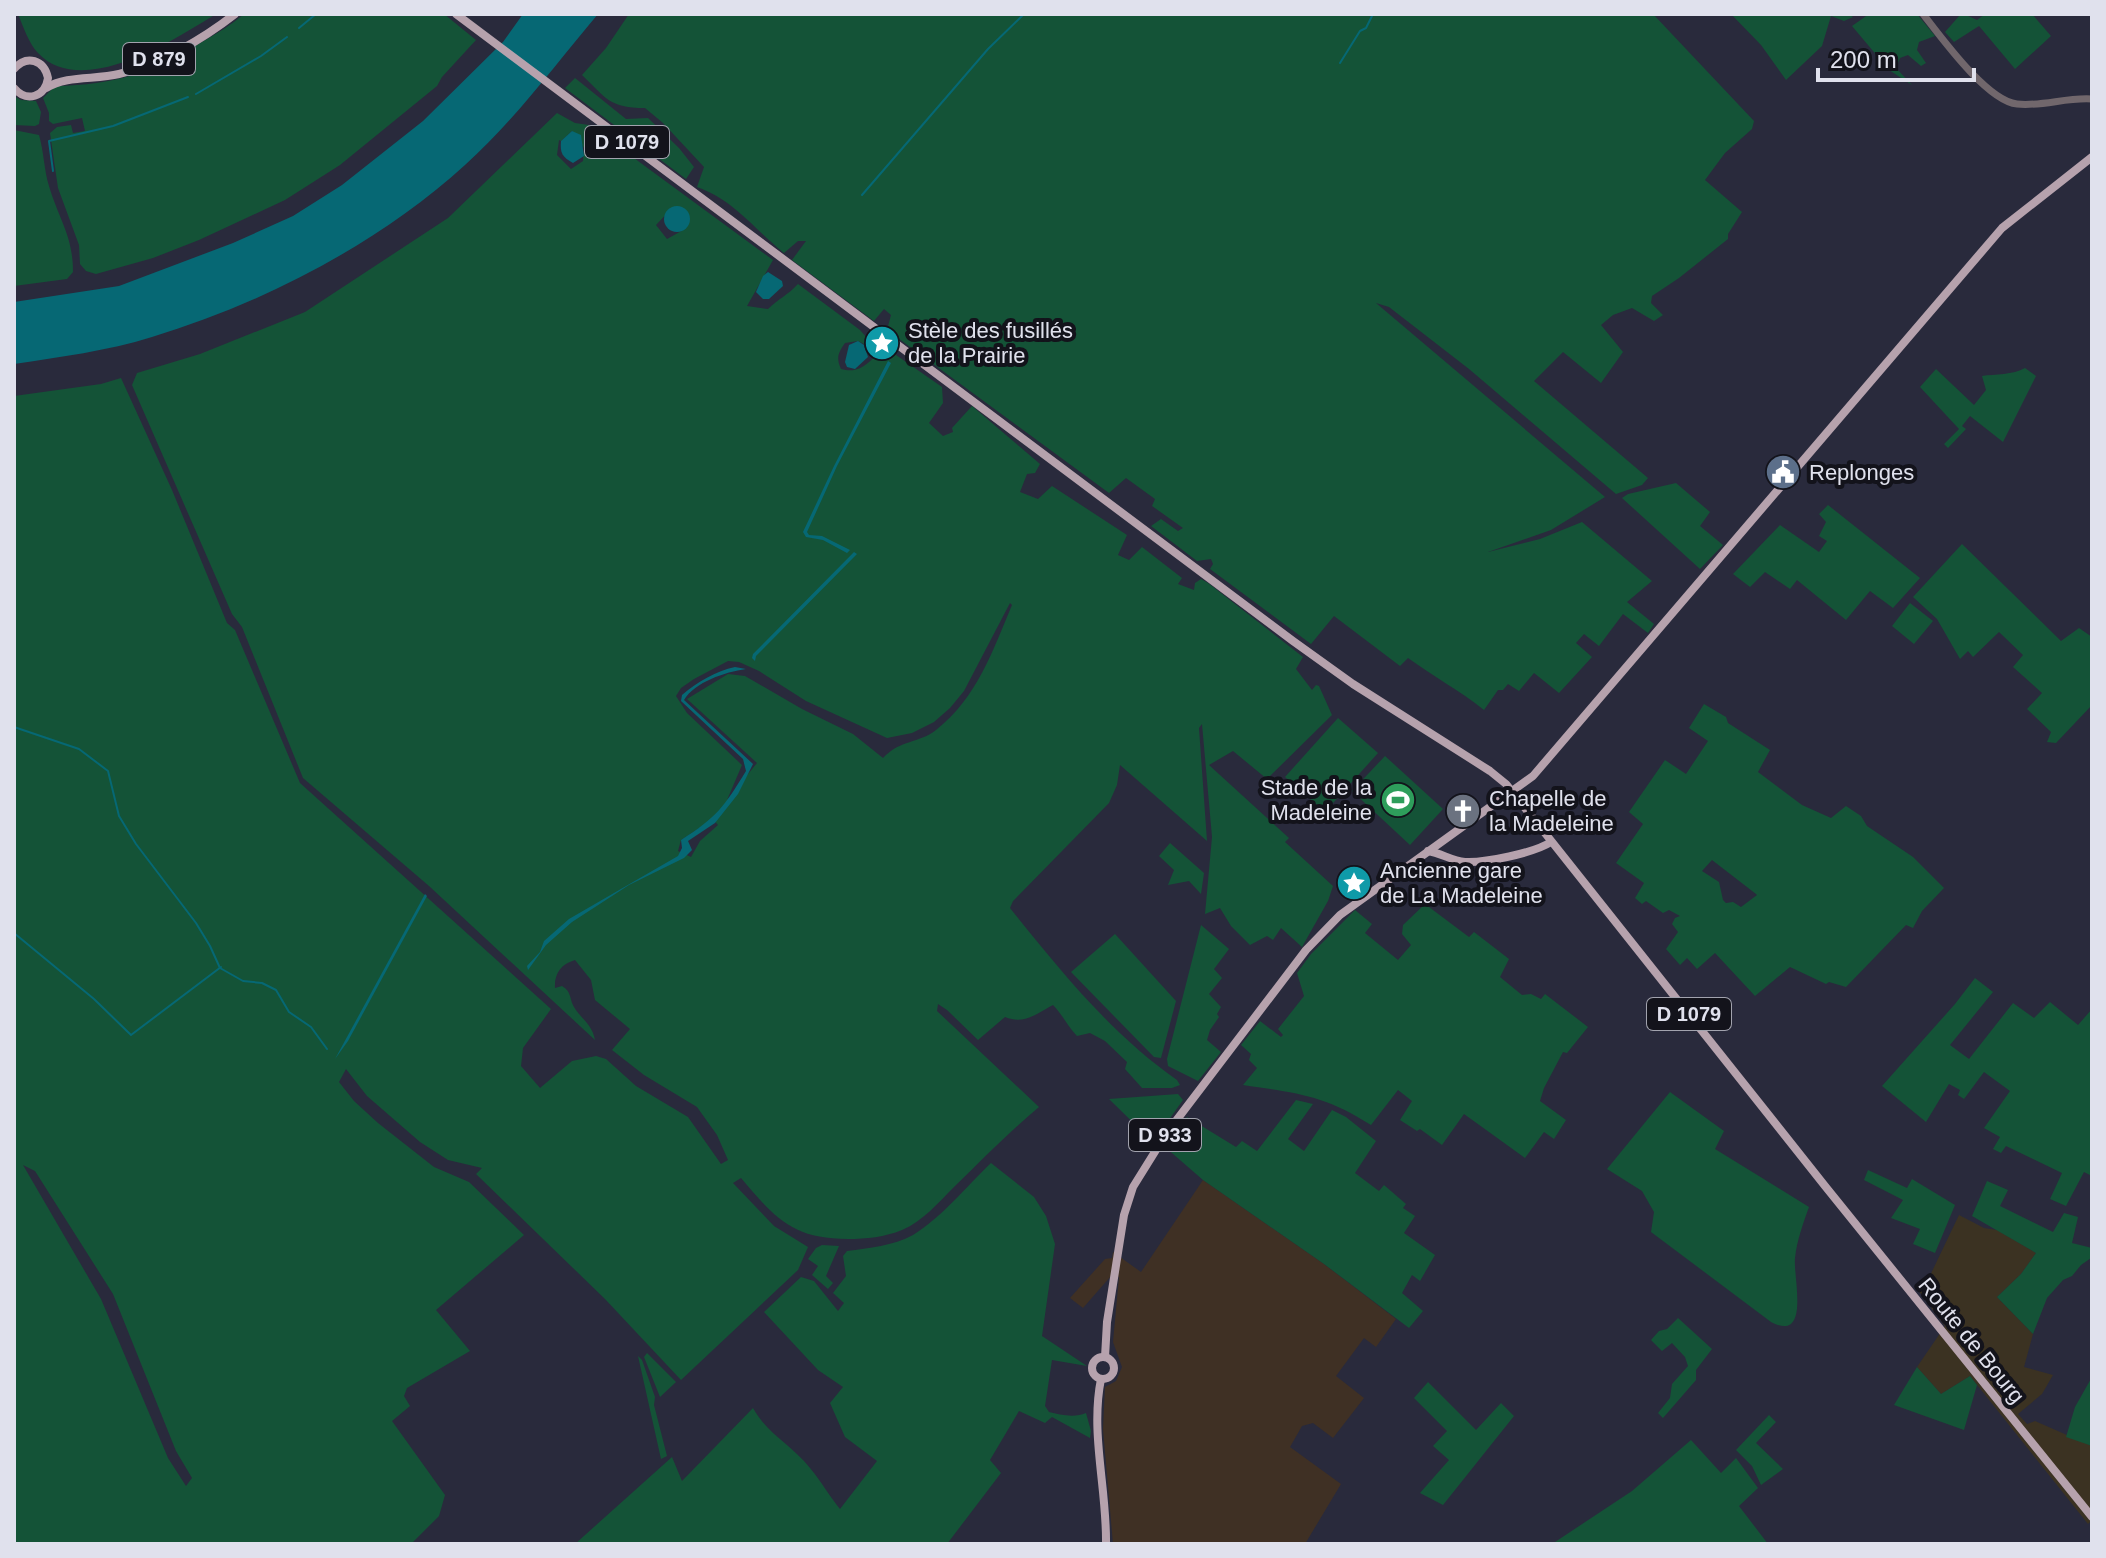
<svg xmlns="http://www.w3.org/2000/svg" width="2106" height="1558" viewBox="0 0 2106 1558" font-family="Arial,sans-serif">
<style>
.commercial{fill:#3b3222}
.industrial{fill:#3f3024}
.green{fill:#145337;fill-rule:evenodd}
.water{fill:#066874}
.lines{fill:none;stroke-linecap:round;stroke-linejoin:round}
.stream{stroke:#066874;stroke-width:2}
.minor{stroke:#71676c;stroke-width:7}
.major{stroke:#b6a2ad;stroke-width:8}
.labels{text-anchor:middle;stroke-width:8;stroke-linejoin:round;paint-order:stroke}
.shield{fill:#13131b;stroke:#a2a3ae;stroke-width:2}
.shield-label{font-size:20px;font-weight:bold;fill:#e0e1ed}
.poi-label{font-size:22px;fill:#e0e1ed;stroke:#13131b;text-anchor:start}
.street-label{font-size:22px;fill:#e0e1ed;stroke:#13131b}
</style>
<rect width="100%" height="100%" fill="#292a3c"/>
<path class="commercial" d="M1959,1215L1984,1228L1997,1230L2036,1253L2021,1274L1997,1297L2033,1334L2024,1367L2053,1375L2042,1394L2018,1414L2027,1424L2035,1421L2092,1446V1520L2088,1524L1970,1376L1941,1394L1917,1367L1945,1326L1918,1290L1925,1286Z"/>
<path class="industrial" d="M1203,1180L1324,1264L1396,1319L1376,1347L1364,1338L1336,1376L1364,1398L1333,1438L1313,1423L1302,1426L1290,1447L1341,1484L1305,1544H1113L1103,1429L1105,1387L1116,1381L1122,1367L1113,1342L1119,1277L1111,1276L1083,1308L1070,1298L1105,1259L1112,1258L1113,1252L1141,1272Z"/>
<g class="green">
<path d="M18,14H216C175,39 82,100 38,53C29,44 23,26 18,14Z"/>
<path d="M244,14H444L476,40L442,77L437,86L340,165L285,200L199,240L153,258L96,274L86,271L80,264L79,245L58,188L50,133L57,127L71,125L73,133L85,131L82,118L53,124L49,121V113L43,98L55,86C116,85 150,73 202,42C216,34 231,25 244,14Z"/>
<path d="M629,14H1653L1754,121L1752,129L1725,153L1705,180L1742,212L1728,234V239L1679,278L1652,296L1651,303L1663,315L1654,321L1632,308L1613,315L1601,325L1623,352L1601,383L1563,352L1534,381L1648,478L1642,485L1616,494L1469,369L1389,307L1376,303L1605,497L1551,530L1488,552L1540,539L1582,522L1652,581L1627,602L1654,624L1648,633L1623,614L1599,646L1584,634L1576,643L1592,657L1559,693L1534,673L1519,691L1508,684L1503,690H1498L1484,710C1459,690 1434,677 1408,658L1400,666L1334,616L1311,644L1210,569L1213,564L1211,559L1197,561L1151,526L1161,519L1178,531L1183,528L1152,506L1155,499L1126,478L1109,493L887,330L891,315L884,309L874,321L792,260L806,241H798L784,253C754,229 734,200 697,187L704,167L663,123L645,108C609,108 606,98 582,75L606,48Z"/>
<path d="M1731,14H1849L1853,17L1844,21L1831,16L1822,46L1786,80L1761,45Z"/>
<path d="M1869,14H1917L1935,36L1919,42L1917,50L1926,63L1921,66L1908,55L1900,58L1896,68L1912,85L1889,70L1852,26Z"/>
<path d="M1985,14H2032L2051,36L2015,69L1979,26L1954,42L1945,32L1960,15H1966L1977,20Z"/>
<path d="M575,78L626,119L648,118L679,148L694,167L686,179L565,88Z"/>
<path d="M14,96L21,100L36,101L41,112L39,124L35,126L14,125Z"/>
<path d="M557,113L575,123L589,125L773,260L747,306L768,309C778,299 788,295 798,284L860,330L868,339L864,344L858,341L845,343C838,353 836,358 841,369C863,375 869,359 886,348L942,387L943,403L929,423L943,436L953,432L952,428L972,406L1040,464L1035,473L1027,474L1020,492L1038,499L1052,486L1127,535L1118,555L1129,560L1142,547L1182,578L1178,584L1194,590L1195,583L1201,579L1208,583L1303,657L1296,669L1312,690L1316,685L1319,686L1332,715L1267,779L1233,751L1209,765L1289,838L1285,842L1333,886L1328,901L1302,947L1281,928L1273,940L1267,936L1250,945L1231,926L1220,908L1205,914L1212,837L1202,724L1199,728L1207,841L1120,765L1117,785L1109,803L1013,901L1010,908C1060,970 1111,1034 1177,1080L1180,1085L1172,1088H1142L1125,1069L1127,1062L1105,1041L1090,1033L1077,1036C1067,1026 1063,1015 1053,1005C1036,1014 1024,1025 1005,1017L978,1040L947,1010L938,1004L937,1011L1039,1107C1009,1132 982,1160 954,1187C939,1202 922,1222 902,1230C885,1237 866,1239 848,1239C792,1239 775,1218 741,1178L733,1183L774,1226L808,1247L798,1270L681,1380L605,1299L476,1174L482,1168L448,1160L420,1142L367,1096L346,1069L339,1082L354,1101L378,1123L434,1167L469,1182L524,1235L436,1310L470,1351L407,1388L404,1396L410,1406L392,1421L445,1495L439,1516L411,1544H14V396L101,384L121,378L172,490L227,623L235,630L300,783L551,1009L523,1048L521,1066L540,1088L572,1061L596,1056L606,1059L636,1086L688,1117L721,1164L728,1160L717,1135L697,1107L644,1075L612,1050L630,1029L595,1000L591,980L575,960C561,964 554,974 555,988L562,986C572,992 569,998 574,1007C582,1020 592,1024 595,1040L429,886L303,778L242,627L232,614L132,385L137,373L200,354L305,312L448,218ZM572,131L584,148L583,161L571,169L557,155L559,140L561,141ZM673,207L685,229L667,239L656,225ZM1010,603L1012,605C993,650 977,698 936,730C918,744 901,739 883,758L853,734L802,709L745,676L728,674L687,699L757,763L727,800L742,765L687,713L676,696L681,688L694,679L728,661L739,662L759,671L806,701L887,738L912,733L934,722L950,708L964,691ZM713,819L718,825L700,841L691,857L678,851L681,840ZM23,1165L35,1171L113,1294L176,1451L192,1478L186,1486L168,1458L101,1299Z"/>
<path d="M14,130L39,135C44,152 44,170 49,186C59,220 73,235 73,272L67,279L14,286Z"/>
<path d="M2025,368L2036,376L2003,442L1970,416L1962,426L1966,429L1948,448L1944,444L1959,429L1920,387L1936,369L1974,405L1986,390L1982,376C1995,374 2013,375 2025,368Z"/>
<path d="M1676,483L1710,512L1700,526L1723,545L1700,569L1622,498L1628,494Z"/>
<path d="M1828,505L1920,578L1893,608L1870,591L1846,620L1797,580L1790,589L1765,572L1750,587L1733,574L1780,525L1819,552L1827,541L1819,536L1826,522L1819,514Z"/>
<path d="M1962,544L2061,641L2079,628L2092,637V705L2056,743L2047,742L2051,732L2027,709L2042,693L2013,667L2023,655L1999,632L1973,657L1968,651L1960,659L1937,619L1913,597Z"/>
<path d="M1910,603L1933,621L1914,644L1892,626Z"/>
<path d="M1704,704L1726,717L1728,723L1770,750L1758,772L1802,805L1831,818L1846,806L1861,816L1867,826L1913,857L1944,888L1922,911L1913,928L1906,925L1846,987L1829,982L1826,984L1790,967L1755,996L1715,953L1697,969L1687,958L1680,965L1666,949L1678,932L1672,924L1675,918L1680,916L1669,910L1663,913L1646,901L1642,904L1635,898L1644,883L1616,863L1643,824L1629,812L1665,760L1686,774L1708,741L1689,728ZM1712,860L1756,894L1757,895L1741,907L1733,902L1726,903L1723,900L1719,882L1702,871Z"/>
<path d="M1338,718L1378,753L1325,812L1285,777Z"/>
<path d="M1385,756L1443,809L1410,845L1352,791Z"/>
<path d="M1170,843L1204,873L1201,894L1189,881L1168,885L1174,870L1159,856Z"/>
<path d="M1425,904L1469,937L1474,932L1509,959L1500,977L1522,995L1531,994L1541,999L1545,994L1588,1027L1567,1053L1563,1052L1544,1088L1540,1101L1566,1120L1554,1139L1544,1132L1525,1158L1464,1114L1442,1145L1420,1129L1417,1131L1400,1120L1412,1101L1398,1090L1371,1125C1324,1095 1297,1093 1243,1085L1257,1068L1249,1060L1251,1054L1241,1045L1260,1021L1281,1037L1283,1035L1278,1029L1304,996L1297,973L1311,954L1355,910L1372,924L1365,933L1398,960L1411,945L1402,934L1403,925Z"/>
<path d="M1201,925L1229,949L1214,969L1222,978L1209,994L1221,1007L1217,1014L1219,1017L1210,1030L1207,1040L1221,1052L1198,1081L1168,1066L1167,1059Z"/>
<path d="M1115,934L1176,1001L1161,1058L1154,1057L1071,972Z"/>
<path d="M1975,978L1993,992L1950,1045L1969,1059L2013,1003L2034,1018L2050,1002L2078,1025L2092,1009V1176L2084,1172L2066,1206L2050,1199L2062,1173L2006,1146L2001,1153L1993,1149L2000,1137L1984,1128L2010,1091L1984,1072L1964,1099L1958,1095L1960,1090L1949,1084L1926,1122L1882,1086L1955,1004Z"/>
<path d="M1670,1092L1724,1131L1715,1149L1809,1207C1803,1224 1797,1240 1795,1258C1793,1277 1811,1343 1771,1322L1651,1232L1654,1212L1642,1191L1607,1169Z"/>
<path d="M1178,1094L1183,1100L1153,1142L1109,1099Z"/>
<path d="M1296,1100L1313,1104L1288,1139L1304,1151L1332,1110L1346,1117L1376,1141L1355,1173L1379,1191L1384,1185L1406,1204L1403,1208L1415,1216L1404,1233L1435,1255L1420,1281L1412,1275L1402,1293L1423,1311L1409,1328L1324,1264L1203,1180L1165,1147L1187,1117L1236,1147L1242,1141L1257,1151Z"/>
<path d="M991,1163L1034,1197L1046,1216L1055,1244L1042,1336L1087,1366L1052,1360L1045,1406L1049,1412C1060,1415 1075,1418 1086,1413L1091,1431L1090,1438L1052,1417L1045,1423L1019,1411L990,1460L1001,1473L947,1544H575L672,1457L682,1481L753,1408C768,1435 791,1444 810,1468C821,1481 830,1497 840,1509L877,1461L845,1437L830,1403L843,1387L818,1370L764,1312L801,1277L814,1281L838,1311L844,1303L833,1293L846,1276L843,1256L847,1251C869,1248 893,1246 913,1235C942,1217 966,1187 991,1163Z"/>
<path d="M1868,1170L1907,1188L1912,1179L1955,1205L1935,1253L1913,1244L1920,1229L1891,1218L1903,1200L1864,1180Z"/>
<path d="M1987,1181L2008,1190L2000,1206L2053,1232L2064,1213L2078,1217L2072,1243L2092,1248L2091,1258L2081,1265L2072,1276L2063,1280L2047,1298L2033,1334L1997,1297L2021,1274L2036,1253L1972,1216Z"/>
<path d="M822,1245L839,1246L826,1276L833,1283L828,1289L812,1275L818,1266L808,1259L816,1248Z"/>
<path d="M1678,1318L1712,1349L1696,1370V1380L1663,1418L1658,1413L1670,1398L1672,1384L1688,1366L1685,1357L1672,1343L1662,1351L1651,1340L1659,1331L1667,1329Z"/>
<path d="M647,1353L676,1382L660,1397L644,1357Z"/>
<path d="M638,1356L642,1360L655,1397L654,1405L667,1456L661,1459Z"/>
<path d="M1917,1367L1941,1394L1970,1376L1977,1385L1964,1430L1894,1405Z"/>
<path d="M2092,1377V1446L2066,1437L2075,1407Z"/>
<path d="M1428,1382L1476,1430L1501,1403L1514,1416L1443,1505L1420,1493L1449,1460L1433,1446L1447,1431L1414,1398Z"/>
<path d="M1769,1415L1776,1422L1756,1443L1783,1469L1761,1485L1752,1466L1736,1450Z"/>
<path d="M1691,1440L1721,1473L1736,1458L1758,1488L1739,1506L1768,1544H1552L1632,1491Z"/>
</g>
<g class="water">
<path d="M523,14H598C555,65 515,120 465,165C378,244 264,303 152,337C107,351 60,357 14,364V302L119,286L233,243L293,216L342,185L423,121L503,42Z"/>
<path d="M572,131L581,135L584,156L573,163C562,157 560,153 561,141Z"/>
<circle cx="677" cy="219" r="13"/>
<path d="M768,272L782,281L783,286L769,299H763L756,292L763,276Z"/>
<path d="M858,341L864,345L868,357L855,369L847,367L845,362L849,345Z"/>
<path d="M888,361L891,363L837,466L807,532L809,535L822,536L850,550L847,553L823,540L806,537L803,532L834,466Z"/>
<path d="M854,552L857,554L756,656L755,661L752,658L753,654Z"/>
<path d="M735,667L746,669C725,672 695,682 684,700L753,764L738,794L715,823L688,841L692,850L684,858L629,885L572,922L546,945L528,970L527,966L540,952L544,941L569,919L678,856L682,848L681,840C717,817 724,807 746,771L743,759L681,701L682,695C697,682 716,671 735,667Z"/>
<path d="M425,894L427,896L348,1041L335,1059Z"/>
</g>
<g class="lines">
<g class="stream">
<path d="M299,28L316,14"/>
<path d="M1340,63L1360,31L1366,28L1373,14"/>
<path d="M196,94L261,56L287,37"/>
<path d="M53,171L49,141L113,126L188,97"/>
<path d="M862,195L988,49L1024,14"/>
<path d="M14,727L79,749L108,771L119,816L136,844L196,923L210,946L220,968L243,981L262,983L276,990L289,1012L311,1027L327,1049"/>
<path d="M14,933L94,999L131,1035L221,967"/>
</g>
<path class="minor" d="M1923,14C1941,37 1987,101 2017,104C2041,107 2067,97 2092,99"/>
<g class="major">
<path d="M456,14L1293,641L1353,684L1490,771L1506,784L1825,1186L2092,1517"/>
<path d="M14,69C27,54 44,60 48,78C45,97 27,103 14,88"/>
<path d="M46,88C67,75 95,80 119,74C159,65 203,39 235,14"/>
<path d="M1428,851C1441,853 1452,861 1465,862C1485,863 1534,853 1551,842"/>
<circle cx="1103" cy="1368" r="11"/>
<path d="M1105,1357L1107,1322L1124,1215L1133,1187L1166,1134L1306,950L1340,915L1533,776L2002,228L2092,157"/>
<path d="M1101,1379C1090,1433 1107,1489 1106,1544"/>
</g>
</g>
<defs>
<g id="sight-disc" transform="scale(1.8)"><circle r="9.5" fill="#0f9aa8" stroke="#13131b"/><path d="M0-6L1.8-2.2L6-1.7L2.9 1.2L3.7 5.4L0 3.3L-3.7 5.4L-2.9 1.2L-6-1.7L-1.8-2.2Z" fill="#fff"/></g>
<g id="civic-disc" transform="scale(1.8)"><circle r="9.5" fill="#5c6f8a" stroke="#13131b"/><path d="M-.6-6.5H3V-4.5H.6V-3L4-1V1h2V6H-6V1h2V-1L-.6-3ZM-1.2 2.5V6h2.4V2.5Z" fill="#fff"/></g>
<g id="stadium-disc" transform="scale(1.8)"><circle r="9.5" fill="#2e9e5b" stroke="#13131b"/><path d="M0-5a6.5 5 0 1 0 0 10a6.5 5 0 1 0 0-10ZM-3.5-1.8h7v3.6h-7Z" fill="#fff"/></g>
<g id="church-disc" transform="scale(1.8)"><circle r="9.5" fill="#6b7280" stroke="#13131b"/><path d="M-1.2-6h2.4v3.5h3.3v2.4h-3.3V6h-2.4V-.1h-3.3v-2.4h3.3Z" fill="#fff"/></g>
</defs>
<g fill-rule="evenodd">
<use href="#sight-disc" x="882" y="343"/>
<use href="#civic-disc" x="1783" y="472"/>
<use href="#stadium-disc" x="1398" y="800"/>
<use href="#church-disc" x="1463" y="811"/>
<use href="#sight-disc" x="1354" y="883"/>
</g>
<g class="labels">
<g class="shield">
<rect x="123" y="43" width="72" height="32" rx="6"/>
<rect x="585" y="126" width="84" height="32" rx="6"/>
<rect x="1647" y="998" width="84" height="32" rx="6"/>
<rect x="1129" y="1119" width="72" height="32" rx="6"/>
</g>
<g class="shield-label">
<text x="159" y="66">D 879</text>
<text x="627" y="149">D 1079</text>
<text x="1689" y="1021">D 1079</text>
<text x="1165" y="1142">D 933</text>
</g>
<g class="poi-label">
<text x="908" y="338">Stèle des fusillés<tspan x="908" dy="25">de la Prairie</tspan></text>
<text x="1809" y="480">Replonges</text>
<text x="1372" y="795" text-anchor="end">Stade de la<tspan x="1372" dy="25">Madeleine</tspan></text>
<text x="1489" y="806">Chapelle de<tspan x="1489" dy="25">la Madeleine</tspan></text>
<text x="1380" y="878">Ancienne gare<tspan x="1380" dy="25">de La Madeleine</tspan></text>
</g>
<g class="street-label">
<text transform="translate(1972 1340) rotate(51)" y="8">Route de Bourg</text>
</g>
</g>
<rect width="2106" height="1558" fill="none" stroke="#e0e1ed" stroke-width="32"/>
<path d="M1818 68v12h156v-12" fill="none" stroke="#e0e1ed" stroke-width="4"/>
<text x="1830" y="68" font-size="24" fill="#e0e1ed" stroke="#13131b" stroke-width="6" paint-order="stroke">200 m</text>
</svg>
